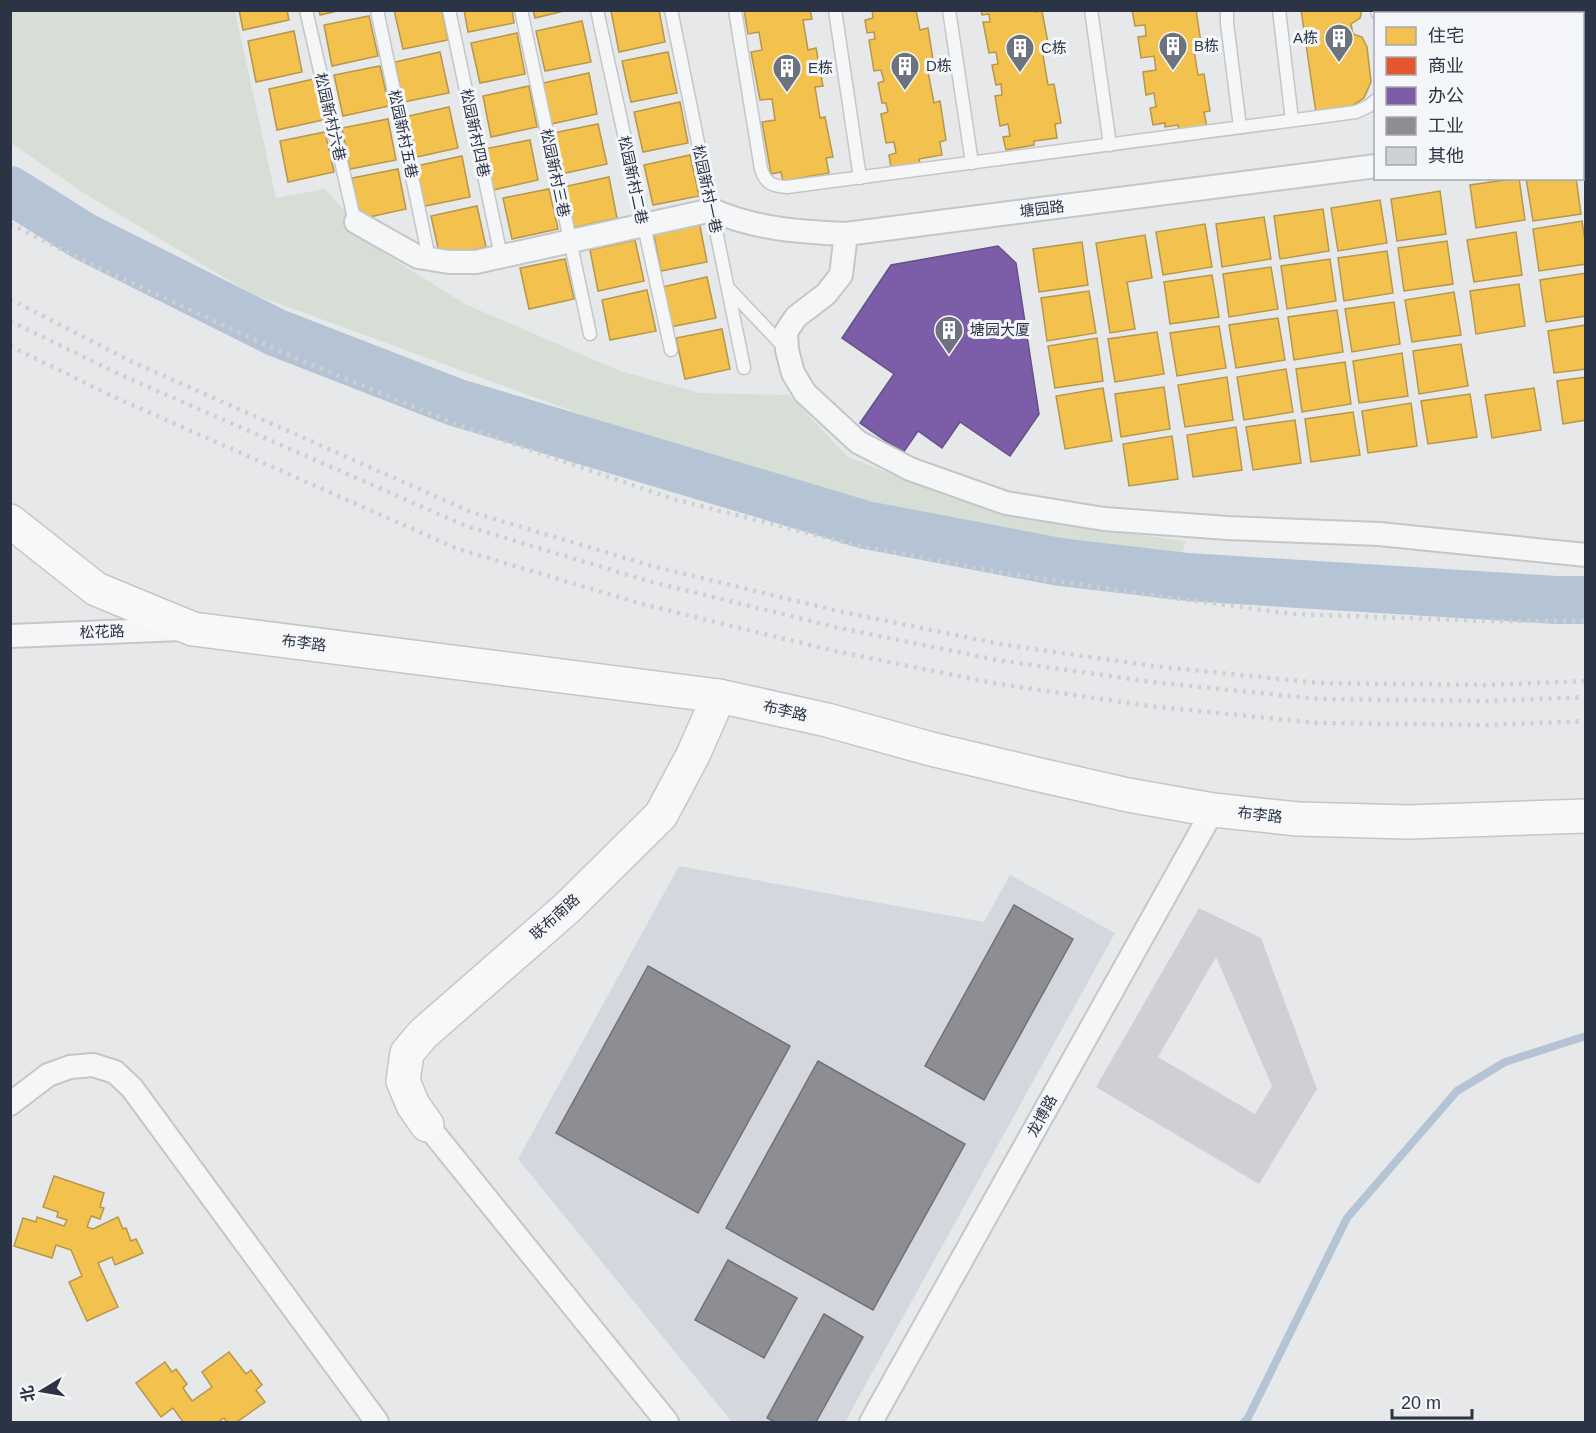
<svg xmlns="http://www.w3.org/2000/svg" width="1596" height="1433" viewBox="0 0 1596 1433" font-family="Helvetica,'Noto Sans SC',sans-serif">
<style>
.built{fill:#d4d7dd}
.green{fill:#d6ded6}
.homes{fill:#f2c14e;stroke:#b6974b;stroke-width:1.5}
.shops{fill:#e4572e;stroke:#ac4c35;stroke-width:1.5}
.offices{fill:#7b5ea7;stroke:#63518a;stroke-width:1.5}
.industry{fill:#8d8d92;stroke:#70727b;stroke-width:1.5}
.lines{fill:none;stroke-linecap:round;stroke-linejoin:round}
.stream{stroke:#b4c4d5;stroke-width:8}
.river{stroke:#b4c4d5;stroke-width:48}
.building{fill:#ced0d3;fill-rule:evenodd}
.lane-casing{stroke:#c4c6c8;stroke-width:15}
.street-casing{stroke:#c4c6c8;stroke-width:26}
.secondary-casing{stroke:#c4c6c8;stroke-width:36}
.lane{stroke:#f5f6f7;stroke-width:12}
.street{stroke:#f5f6f7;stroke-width:22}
.secondary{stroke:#f8f8f8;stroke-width:33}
.rail{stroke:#cecfd2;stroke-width:4.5;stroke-dasharray:3 6;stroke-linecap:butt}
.labels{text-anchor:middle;stroke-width:6;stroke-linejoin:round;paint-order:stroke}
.poi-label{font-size:15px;fill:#2b3445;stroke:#f4f6f9;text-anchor:start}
.street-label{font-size:15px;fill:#2b3445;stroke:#f4f6f9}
</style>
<rect width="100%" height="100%" fill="#e6e8ea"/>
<path class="built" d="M679,866L984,922L1010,875L1115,933L845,1422H732L518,1159Z"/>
<path class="green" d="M10,11H235L276,198L325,189L382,252L465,304L620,371L700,393L789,395L848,457L951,498L1065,525L1186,541L1178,564L904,512L673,448L250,293L82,192L13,144L10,141Z"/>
<g class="homes">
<path d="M239,10H287L289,20L243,30Z"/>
<path d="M319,10H342L320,15Z"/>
<path d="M394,10H442L448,40L403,49Z"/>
<path d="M464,10H512L514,23L468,32Z"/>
<path d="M533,10H568L535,18Z"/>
<path d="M614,10H659L665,42L619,52L611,11Z"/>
<path d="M744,10H810L812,19L803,20L808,50L816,48L823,86L815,87L820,118L825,117L833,157L826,158L829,173L783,181L781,172L771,174L762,122L775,120L772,99L760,100L751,52L762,50L759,32L748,34Z"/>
<path d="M872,10H916L920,30L928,28L934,66L927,67L934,103L940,101L946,140L940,142L942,155L919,159L920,163L891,168L889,155L896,153L894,142L886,143L881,114L888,112L886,103H882L878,83L884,81L881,70L874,71L869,40L875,39L874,32L867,33L865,20L873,18Z"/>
<path d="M981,10H1034V12L1042,11L1049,48L1042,49L1048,85L1054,84L1061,123L1055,124L1057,138L1034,141V145L1006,150L1003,137L1010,136L1008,124L1000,126L995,96L1002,95L1001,84L996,85L992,65L998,64L996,52L989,53L983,22H990L989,14L982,15Z"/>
<path d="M1132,10H1196L1201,43L1193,44L1198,75L1204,74L1210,111L1204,112L1207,128L1180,133L1178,125L1165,127V123L1153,125L1150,108L1156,107L1154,93L1146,95L1143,72L1156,70L1154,56L1141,58L1138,37L1146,36L1145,25L1135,26Z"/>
<path d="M1301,10H1362L1360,18L1351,24L1353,34L1362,37L1367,47L1371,82L1364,98L1349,108L1316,113Z"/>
<path d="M369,16L378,56L332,66L324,25Z"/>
<path d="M582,21L591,62L545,71L536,31Z"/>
<path d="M294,31L302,72L256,82L248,41Z"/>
<path d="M517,33L525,74L480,83L471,43Z"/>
<path d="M440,52L449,93L403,102L395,62Z"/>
<path d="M668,52L677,93L631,102L622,61Z"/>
<path d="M380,66L389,106L343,116L334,75Z"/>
<path d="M589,73L597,114L551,124L543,83Z"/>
<path d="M314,79L323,120L277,130L269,89Z"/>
<path d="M529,86L537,127L491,137L483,96Z"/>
<path d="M680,102L688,143L643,152L634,112Z"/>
<path d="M449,107L458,148L412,158L404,117Z"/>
<path d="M388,119L396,160L350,169L342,128Z"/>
<path d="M598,124L607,164L561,174L553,133Z"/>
<path d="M325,132L334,172L288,182L280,141Z"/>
<path d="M530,140L538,180L493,190L484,149Z"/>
<path d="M690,155L699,196L653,205L644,165Z"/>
<path d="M462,156L470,197L425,206L416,166Z"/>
<path d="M398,169L406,209L360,219L352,178Z"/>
<path d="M609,177L617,218L572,228L563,187Z"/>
<path d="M1519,178L1525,220L1476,228L1470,185Z"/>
<path d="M1526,178H1576L1581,214L1533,221Z"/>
<path d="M549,189L558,229L512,239L503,198Z"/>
<path d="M1440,191L1446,234L1397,241L1391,199Z"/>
<path d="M1380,200L1387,243L1338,251L1331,208Z"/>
<path d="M477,206L486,247L440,257L431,216Z"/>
<path d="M1323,209L1329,251L1280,259L1274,216Z"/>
<path d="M1264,217L1271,259L1222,267L1216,224Z"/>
<path d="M699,221L707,262L661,271L653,231Z"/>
<path d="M1582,221L1586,247V264L1539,271L1533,229Z"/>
<path d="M1205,224L1212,267L1163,275L1156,232Z"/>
<path d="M1516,232L1522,275L1474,282L1467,240Z"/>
<path d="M1145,235L1152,278L1127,282L1135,329L1110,333L1096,243Z"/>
<path d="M635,240L644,281L598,291L590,250Z"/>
<path d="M1447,241L1453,284L1404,291L1398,248Z"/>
<path d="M1082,242L1088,285L1039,292L1033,249Z"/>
<path d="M1387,251L1393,293L1344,301L1338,258Z"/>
<path d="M565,259L574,299L529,309L520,268Z"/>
<path d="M1330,259L1336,301L1287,309L1281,266Z"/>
<path d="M1271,267L1278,309L1229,317L1223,274Z"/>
<path d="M1586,273V316L1546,322L1540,280Z"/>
<path d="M1212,275L1219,317L1170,324L1164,282Z"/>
<path d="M707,277L716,318L670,327L662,287Z"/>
<path d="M1519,284L1525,326L1476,334L1470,291Z"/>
<path d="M647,290L656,331L610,340L602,300Z"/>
<path d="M1089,291L1096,333L1047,341L1041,298Z"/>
<path d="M1454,292L1461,335L1412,342L1405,300Z"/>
<path d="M1394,302L1400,344L1352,352L1345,309Z"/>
<path d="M1337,310L1343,352L1294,360L1288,317Z"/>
<path d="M1278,318L1285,360L1236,368L1229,325Z"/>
<path d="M1586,325V369L1554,373L1548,331Z"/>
<path d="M1219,326L1226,368L1177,376L1170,333Z"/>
<path d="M722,329L730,369L685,379L676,338Z"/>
<path d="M1157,332L1164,374L1115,382L1108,339Z"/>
<path d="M1097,338L1103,381L1055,388L1048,346Z"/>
<path d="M1461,344L1468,386L1419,394L1413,351Z"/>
<path d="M1402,353L1408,396L1359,403L1353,361Z"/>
<path d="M1345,362L1351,404L1302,412L1296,369Z"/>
<path d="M1286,369L1293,412L1244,420L1237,377Z"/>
<path d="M1227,377L1233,420L1185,427L1178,385Z"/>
<path d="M1586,377V420L1563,424L1557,381Z"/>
<path d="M1164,387L1170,429L1121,437L1115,394Z"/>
<path d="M1103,388L1112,441L1065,449L1056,396Z"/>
<path d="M1534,388L1541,430L1492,438L1485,395Z"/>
<path d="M1470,394L1477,437L1428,444L1421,401Z"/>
<path d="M1411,403L1417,446L1368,453L1362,411Z"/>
<path d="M1353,412L1360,455L1311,462L1305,419Z"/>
<path d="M1295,420L1301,463L1253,470L1246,427Z"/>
<path d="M1236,427L1242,470L1193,477L1187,435Z"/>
<path d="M1172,436L1178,479L1129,486L1123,444Z"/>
<path d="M54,1176L104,1193L100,1207L104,1208L100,1219L91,1216L87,1227L93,1229L118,1217L123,1229L126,1228L131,1241L136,1239L143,1253L115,1265L112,1257L98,1263L118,1307L87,1321L69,1282L82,1276L71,1250L56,1245L52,1258L14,1246L23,1218L36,1222L37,1217L64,1226L67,1220L57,1217L58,1212L43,1207Z"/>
<path d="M229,1352L246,1374L251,1370L262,1385L256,1390L265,1402L237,1422H227L224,1418L218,1422H183L173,1408L161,1417L136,1383L165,1362L172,1372L176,1369L187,1384L183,1388L192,1401L212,1387L202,1372Z"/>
</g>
<path class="shops" d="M1439,10H1586V78L1582,79V14H1440Z"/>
<path class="offices" d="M998,246L1016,263L1039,414L1010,456L960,422L942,448L918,431L903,453L860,423L894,374L842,338L891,265Z"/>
<g class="industry">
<path d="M1014,905L1073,939L984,1100L925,1066Z"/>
<path d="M648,966L790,1046L698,1213L556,1133Z"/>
<path d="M818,1061L965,1144L873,1310L726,1228Z"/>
<path d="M728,1260L797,1298L764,1358L695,1320Z"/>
<path d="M824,1314L863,1337L816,1422H775L767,1418Z"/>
</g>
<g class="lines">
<path class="stream" d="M1244,1422L1248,1418L1347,1218L1457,1091L1505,1062L1586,1036"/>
<path class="river" d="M10,190L85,237L275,332L458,403L866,525L1060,562L1188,577L1556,600H1586"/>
</g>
<path class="building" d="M1199,908L1261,938L1317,1089L1259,1184L1096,1087ZM1216,957L1272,1086L1255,1114L1158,1057Z"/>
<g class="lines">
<g class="lane-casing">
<g id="lane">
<path d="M306,10L353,214L356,222"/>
<path d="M377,10L429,258"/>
<path d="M449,10L501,256"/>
<path d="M521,10L590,334"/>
<path d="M597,10L671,350"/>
<path d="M671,10L744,368"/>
<path d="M735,10L761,169C766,184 772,186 787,187L1356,112L1369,106L1376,100"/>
<path d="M835,10L860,178"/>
<path d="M949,10L972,163"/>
<path d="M1091,10L1110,145"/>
<path d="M1227,10V23L1240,127"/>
<path d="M1279,10L1292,120"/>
<path d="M1377,10L1378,14"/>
<path d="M728,288L786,349"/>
</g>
</g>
<g class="street-casing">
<g id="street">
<path d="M1582,139L1586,138"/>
<path d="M356,222L418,257L449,262H476L712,210C755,229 800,232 846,234L1376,166"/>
<path d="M846,234L841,275L826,294L796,317L786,332L787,350L793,373L805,393L858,442L910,469L1006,503L1104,519L1228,528L1379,534L1586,555"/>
<path d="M10,636L182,629"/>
<path d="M10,1104L48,1075L70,1067L93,1065L115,1072L132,1088L377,1422"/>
<path d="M427,1125L667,1422"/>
<path d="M871,1422L1213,810"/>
</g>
</g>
<g class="secondary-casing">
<g id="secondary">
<path d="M10,521L96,589L193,629L719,696L827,720L931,749L1040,775L1128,795L1213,810L1298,819L1408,822L1586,816"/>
<path d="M427,1125L413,1105L403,1081L407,1053L423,1034L567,908L661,815L693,755L719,696"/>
</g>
</g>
<use href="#lane" class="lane"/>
<use href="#street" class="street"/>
<use href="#secondary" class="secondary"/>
<g class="rail">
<path d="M10,224L97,267L288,355L458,425L673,499L859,546L999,572L1143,594L1293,614L1490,621H1586"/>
<path d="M10,299L128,360L471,512L652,566L838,611L1000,644L1153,666L1319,683L1485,685L1586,681"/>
<path d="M10,321L121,375L466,526L648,581L835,627L997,660L1152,682L1319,699L1486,701L1586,697"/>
<path d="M10,346L112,396L458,549L642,604L830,650L993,683L1149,706L1317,723L1486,725L1586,721"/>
</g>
</g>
<defs>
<g id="building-pin" transform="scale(1.5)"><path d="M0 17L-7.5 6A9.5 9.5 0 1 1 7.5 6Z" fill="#6c737f" stroke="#f4f6f9"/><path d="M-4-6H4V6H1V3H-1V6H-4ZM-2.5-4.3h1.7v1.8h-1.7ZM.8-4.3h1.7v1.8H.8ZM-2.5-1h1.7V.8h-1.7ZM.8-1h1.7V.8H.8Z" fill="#fff"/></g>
</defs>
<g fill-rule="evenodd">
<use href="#building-pin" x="1339" y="38"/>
<use href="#building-pin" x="1173" y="46"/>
<use href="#building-pin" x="1020" y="48"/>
<use href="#building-pin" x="905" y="66"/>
<use href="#building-pin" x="787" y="68"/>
<use href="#building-pin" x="949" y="330"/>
</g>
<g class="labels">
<g class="poi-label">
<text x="1318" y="43" text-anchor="end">A栋</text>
<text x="1194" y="51">B栋</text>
<text x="1041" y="53">C栋</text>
<text x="926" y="71">D栋</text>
<text x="808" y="73">E栋</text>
<text x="970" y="335">塘园大厦</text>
</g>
<g class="street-label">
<text transform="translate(330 117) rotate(77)" y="5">松园新村六巷</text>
<text transform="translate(475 133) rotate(78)" y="5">松园新村四巷</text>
<text transform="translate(403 134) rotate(78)" y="5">松园新村五巷</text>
<text transform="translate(555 173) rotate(78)" y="5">松园新村三巷</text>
<text transform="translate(633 180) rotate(78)" y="5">松园新村二巷</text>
<text transform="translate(707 189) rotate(78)" y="5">松园新村一巷</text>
<text transform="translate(1042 209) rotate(-7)" y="5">塘园路</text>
<text transform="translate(102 632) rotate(-2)" y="5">松花路</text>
<text transform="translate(304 643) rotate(7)" y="5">布李路</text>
<text transform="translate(785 711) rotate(13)" y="5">布李路</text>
<text transform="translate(1260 815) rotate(6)" y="5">布李路</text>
<text transform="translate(555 917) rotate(-42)" y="5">联布南路</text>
<text transform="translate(1042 1116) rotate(-61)" y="5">龙博路</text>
</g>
</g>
<rect width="1596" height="1433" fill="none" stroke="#2b3445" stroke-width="24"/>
<rect x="1374" y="12" width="210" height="168" fill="#f4f6f9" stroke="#a4a8b1" stroke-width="1.5"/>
<rect x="1386" y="27" width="30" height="18" fill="#f2c14e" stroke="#a4a8b1" stroke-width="1.5"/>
<text x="1428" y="42" font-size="18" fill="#2b3445">住宅</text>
<rect x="1386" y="57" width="30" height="18" fill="#e4572e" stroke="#a4a8b1" stroke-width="1.5"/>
<text x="1428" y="72" font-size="18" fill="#2b3445">商业</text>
<rect x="1386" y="87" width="30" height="18" fill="#7b5ea7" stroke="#a4a8b1" stroke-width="1.5"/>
<text x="1428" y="102" font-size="18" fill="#2b3445">办公</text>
<rect x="1386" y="117" width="30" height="18" fill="#8d8d92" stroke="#a4a8b1" stroke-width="1.5"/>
<text x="1428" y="132" font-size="18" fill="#2b3445">工业</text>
<rect x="1386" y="147" width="30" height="18" fill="#ced0d3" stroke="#a4a8b1" stroke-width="1.5"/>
<text x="1428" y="162" font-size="18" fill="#2b3445">其他</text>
<g transform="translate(42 1391) rotate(259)" stroke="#f4f6f9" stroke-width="4.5" paint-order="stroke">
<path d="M0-4.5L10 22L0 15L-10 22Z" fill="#2b3445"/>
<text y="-9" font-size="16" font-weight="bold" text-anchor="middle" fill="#2b3445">北</text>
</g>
<path d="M1392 1409v9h80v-9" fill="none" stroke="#2b3445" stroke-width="3"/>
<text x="1401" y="1409" font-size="18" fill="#2b3445" stroke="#f4f6f9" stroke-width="4.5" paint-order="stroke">20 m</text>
</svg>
